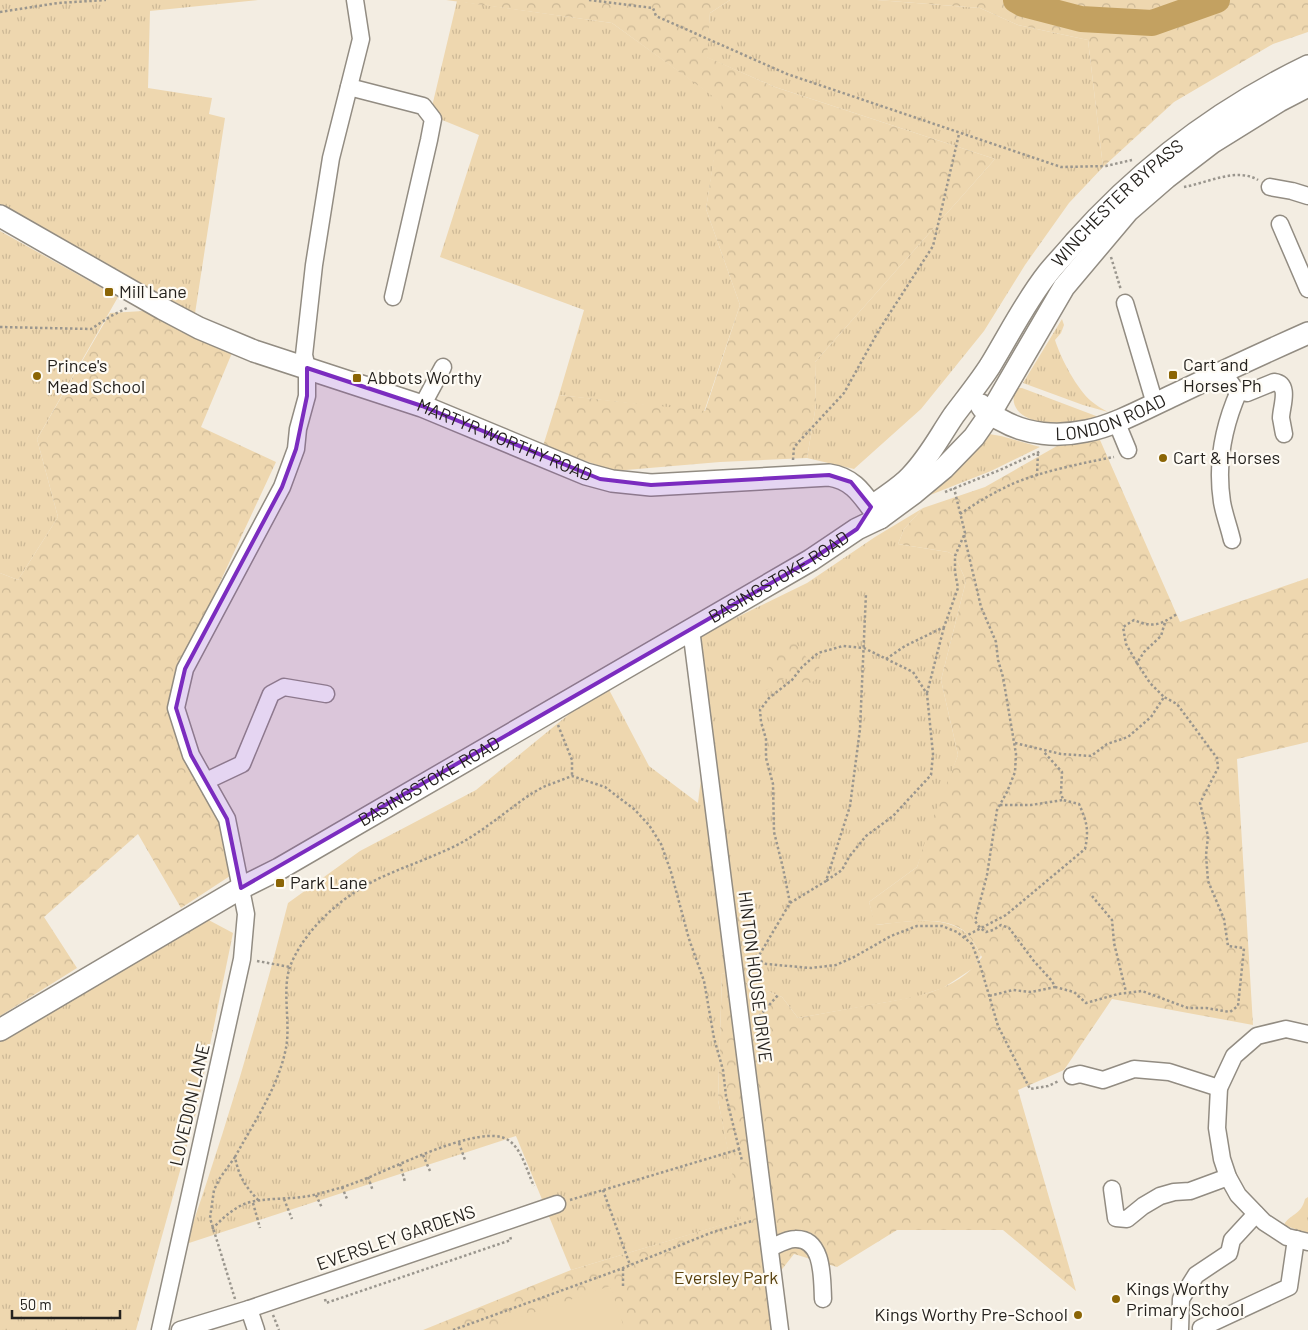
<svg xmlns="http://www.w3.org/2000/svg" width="1308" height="1330" viewBox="0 0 1308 1330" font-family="Barlow,sans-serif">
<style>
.grass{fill:url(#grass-tufts)}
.forest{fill:url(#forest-crowns)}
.pitch{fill:#eed7af}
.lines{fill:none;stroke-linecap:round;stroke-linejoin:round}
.river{stroke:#c3a161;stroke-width:26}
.minor-casing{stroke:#928c82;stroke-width:19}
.major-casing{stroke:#928c82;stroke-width:24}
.path{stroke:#9a968e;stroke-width:2.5;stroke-dasharray:2.5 2.5;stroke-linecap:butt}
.minor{stroke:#fff;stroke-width:16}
.major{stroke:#fff;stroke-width:21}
.marked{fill:#7b2cbf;fill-opacity:0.2;stroke:#7b2cbf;stroke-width:4;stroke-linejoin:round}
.poi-dot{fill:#8b6505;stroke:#fefbf4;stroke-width:2}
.labels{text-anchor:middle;stroke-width:4.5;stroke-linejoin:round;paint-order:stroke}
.street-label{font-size:18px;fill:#25221e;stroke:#fefbf4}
.poi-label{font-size:18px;fill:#25221e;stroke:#fefbf4;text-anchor:start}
.park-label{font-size:18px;fill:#59410d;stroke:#fefbf4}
</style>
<defs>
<pattern id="grass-tufts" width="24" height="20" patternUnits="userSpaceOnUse" patternTransform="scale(1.25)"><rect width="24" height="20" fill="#eed7af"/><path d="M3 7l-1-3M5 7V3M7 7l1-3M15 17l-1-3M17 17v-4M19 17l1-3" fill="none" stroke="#ccb896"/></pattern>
<pattern id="forest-crowns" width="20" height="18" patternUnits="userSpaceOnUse" patternTransform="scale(1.25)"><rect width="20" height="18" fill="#eed7af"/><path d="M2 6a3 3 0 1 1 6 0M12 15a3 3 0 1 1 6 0" fill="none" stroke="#ccb896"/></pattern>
</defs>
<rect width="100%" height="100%" fill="#f3ede2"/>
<g class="grass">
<path d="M0,0H258L150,11L148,88L212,98L209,114L225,118L194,320L0,204Z"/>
<path d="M730,0H877L980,8L1018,25L1088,40L1103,167L1069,203L1025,265L984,331L921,409L854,469L807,458L816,405L815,362L995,159L775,87L706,57L710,13Z"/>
<path d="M457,1L612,23L723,103L706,209L740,305L704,412L559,395L584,310L440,257L479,135L430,115Z"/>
<path d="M0,231L118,297L37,439L58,517L18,580L0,573Z"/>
<path d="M1062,319L1064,325L1061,333L1055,340C1061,359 1077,389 1091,401C1096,405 1102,409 1108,412L1083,405L1023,383Z"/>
<path d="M1016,388H1022L1104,419C1094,421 1083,424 1073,425C1051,426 1002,421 1016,388Z"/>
<path d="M989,434L1001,436L1040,447L991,471L920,499L979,438Z"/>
<path d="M923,508L904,529L898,544L948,552L955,556L966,581L941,680L958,755L917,867L869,902L876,925C902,922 944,914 966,933C972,938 976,948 981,955L975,967L943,988L916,997L798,1018L782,997L722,973L718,1100L742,1219L571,1270L516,1136L186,1244C225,1131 259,1018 288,903L360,851L476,790L606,684L649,766L698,803L704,754L692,639L807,583L875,537Z"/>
<path d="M203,917L233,933L196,1113L136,1330H0V1041Z"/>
<path d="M1308,1197V1234L1284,1225C1289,1214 1301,1216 1305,1199Z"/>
</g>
<g class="forest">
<path d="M446,0H730L710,13L707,57L775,87L995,159L815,362L816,405L807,458L720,462L614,471L543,446L559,395L705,411L740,305L706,209L722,103L612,23Z"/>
<path d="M877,0H1308V32L1273,44L1174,102L1103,167L1088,40L1018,25L980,8Z"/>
<path d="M143,311L192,337L232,353L201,427L276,462L181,666L168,705L219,821L230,876L181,908L138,834L44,917L77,968L0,1016V573L18,580L58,517L37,439L110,313Z"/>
<path d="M1100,440L1180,622L1308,578V742L1237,759L1253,1025L1112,999L1064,1070L1018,1090L1076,1291L1003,1230H897L837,1267L794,1254L779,1273L786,1330H423L571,1270L741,1219L718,1100L722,973L782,997L798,1018C822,1014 845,1009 869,1005C909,998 957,993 982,957C978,950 973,940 967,934C948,913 901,923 875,925L869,902L917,867L931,823L958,755L941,680L966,581L955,556L948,552L898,544L904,529L923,508L985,487L1057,446Z"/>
<path d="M794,640L811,664L819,666L820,677L809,684L785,678L765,691L769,663L777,644Z"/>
</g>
<path class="pitch" d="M610,1286L625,1330H484Z"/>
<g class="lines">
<path class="river" d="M1016,0L1023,4L1081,19L1152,23L1217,0"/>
<g class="minor-casing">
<g id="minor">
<path d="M349,87L423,106L433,119L429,140L393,297"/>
<path d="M1270,187L1292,191L1308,196"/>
<path d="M1280,224L1308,289"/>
<path d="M1125,303L1155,404"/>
<path d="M1223,372L1235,389L1247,393L1274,382C1291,384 1281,407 1281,418C1282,423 1283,429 1284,434"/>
<path d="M422,406L443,367"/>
<path d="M1116,421L1128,450"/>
<path d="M1232,540C1229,527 1224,514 1222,502C1216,463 1223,427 1239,391"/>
<path d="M691,629L780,1330"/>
<path d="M206,781L242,764L271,694L284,687L326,694"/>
<path d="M1308,1034L1286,1029L1257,1036L1234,1056L1219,1088L1217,1128L1222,1159L1228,1177L1238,1195L1264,1222L1287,1237L1308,1242"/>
<path d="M1072,1076L1080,1074L1103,1080L1134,1069L1169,1072L1219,1088"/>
<path d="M1112,1189L1116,1218L1127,1219L1143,1206L1160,1196L1174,1192L1190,1191L1228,1177"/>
<path d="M770,1248C777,1245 787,1239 795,1239C824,1238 822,1279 823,1299"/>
<path d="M249,1309L256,1330"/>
<path d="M1201,1328L1289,1287L1296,1239"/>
<path d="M160,1330L242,959L246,914L227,819L191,755L176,708L185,669L282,487L296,449L298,429L307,396V368L304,355L314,265L331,158L361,39L355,0"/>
<path d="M180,1330L249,1309L557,1204"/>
<path d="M1180,1330L1181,1299L1196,1275L1229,1253L1232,1240L1256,1214"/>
</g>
</g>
<g class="major-casing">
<g id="major">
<path id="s1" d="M0,216L163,309L199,328L254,351L422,406L586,474L612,481L651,485L829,475C856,479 864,498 880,518"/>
<path id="s2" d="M981,405C984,412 994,416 1001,420C1027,435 1058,437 1086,431C1114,426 1148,407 1174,395C1218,374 1263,353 1308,333"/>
<path id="s3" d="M878,502C889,494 902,486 911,476C930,456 939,437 954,415C966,399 979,383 990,366C1009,335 1025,302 1048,273C1056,263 1066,253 1075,242C1141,168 1219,109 1308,66"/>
<path id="s4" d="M0,1030L241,888L279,869L811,560L857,529L880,518L914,493L944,468L974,437L990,414L1064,287L1128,211L1166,178L1213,142L1279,101L1308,86"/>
</g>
</g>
<g class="path">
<path d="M589,0L653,8L656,16L787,74L1061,167L1106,166L1132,160"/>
<path d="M0,12L58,3L106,0"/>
<path d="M1184,187C1207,183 1237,167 1258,180"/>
<path d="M1111,257L1121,290"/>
<path d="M0,327L91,329L111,316L127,308"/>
<path d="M793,460L794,447L844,393L879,330L933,246L959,134"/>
<path d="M1037,476L1038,452"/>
<path d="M945,492L1000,470L1041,451"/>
<path d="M960,514C976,503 993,493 1010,485C1038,472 1083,463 1114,457"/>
<path d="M964,535L981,607L996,642L998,660L1003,677L1016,754L1015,772L1007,792L997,810L987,875L975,921L980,928L986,932L993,930L1001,925L1009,928L1033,960L1052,981L1055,987L1031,992L1013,990L989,996"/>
<path d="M886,659L905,646L944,627L958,588L955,572V556L965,533L954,488"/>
<path d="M1137,663L1126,644L1123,627L1134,620C1153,628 1160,625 1177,614"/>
<path d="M927,693L944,627"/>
<path d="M558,725L572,760V776"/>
<path d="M1015,743L1061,754L1091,756L1107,744L1128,737L1151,717L1164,697L1150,683L1137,663L1144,652L1161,636L1165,622"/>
<path d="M1000,805H1031L1063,800L1061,793L1062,772L1043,751"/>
<path d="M1092,896L1112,920L1114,943L1126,992"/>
<path d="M790,903L826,881L850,806L860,729L866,593"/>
<path d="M964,937L1006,915L1085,849C1089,830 1087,822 1079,804L1063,800"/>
<path d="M746,959H757L766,964L811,968L836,965L854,957L891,936L917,926H942L957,932L972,944L981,968L998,1026L1030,1089L1048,1086L1059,1081"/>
<path d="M757,959L790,903L783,868L774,832L773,784L766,758V739L761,722L760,710L769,698L792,680L802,667L818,653L843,646L864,648L913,672L927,694L933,754L931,775L893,816L866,836L849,857L842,870L826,881"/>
<path d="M257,961L290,967"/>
<path d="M1055,987L1074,992L1086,1003L1118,994L1142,991L1188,1008H1206L1230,1012L1238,1006L1244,948L1228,946L1224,919L1208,881L1206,855L1208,836L1200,803L1218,768L1217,758L1177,704L1164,697"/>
<path d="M756,1020L778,995"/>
<path d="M459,1143L465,1160"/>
<path d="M423,1155L430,1171"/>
<path d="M235,1157C254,1122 278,1088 286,1048C291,1022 281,988 291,964C307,926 345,894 382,877C408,865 434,857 459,844C485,830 507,810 531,794L543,787L572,776L605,787L634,809L649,825L661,844L671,872L689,939L704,981L714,1038L723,1070L726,1096L742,1161"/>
<path d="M400,1164L405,1182"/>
<path d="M368,1177L373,1191"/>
<path d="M342,1187L347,1199"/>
<path d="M603,1190L630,1265"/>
<path d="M316,1195L322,1208"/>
<path d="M284,1199L292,1219"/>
<path d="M570,1200L740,1149"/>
<path d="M253,1203L260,1228"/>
<path d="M212,1229C221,1220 230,1211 242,1205C261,1196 294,1201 317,1194C330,1191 344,1187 357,1182C390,1170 468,1129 501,1137C521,1142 526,1170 534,1186"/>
<path d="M623,1286V1268"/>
<path d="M235,1299L210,1218L214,1190L220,1178L235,1157C239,1177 245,1186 259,1201"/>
<path d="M325,1299L326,1303L511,1240L510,1236"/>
<path d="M273,1315L279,1330"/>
<path d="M453,1330L618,1270L713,1232L752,1221"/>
</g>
<use href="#minor" class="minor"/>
<use href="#major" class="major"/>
</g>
<path class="marked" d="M307,368L422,406L600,479L651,485L829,475L851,482L871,507L857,529L811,560L241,888L227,819L191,755L176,708L185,669L282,487L296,449L307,396Z"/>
<g class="poi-dot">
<rect x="104" y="287" width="10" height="10" rx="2.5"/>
<rect x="1168" y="370" width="10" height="10" rx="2.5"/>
<circle cx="37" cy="376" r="5"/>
<rect x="352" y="373" width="10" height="10" rx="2.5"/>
<circle cx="1163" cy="458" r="5"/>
<rect x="275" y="878" width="10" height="10" rx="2.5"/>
<circle cx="1116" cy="1299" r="5"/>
<circle cx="1078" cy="1315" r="5"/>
</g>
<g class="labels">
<g class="street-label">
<text dy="6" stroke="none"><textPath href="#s3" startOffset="386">WINCHESTER BYPASS</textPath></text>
<text dy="6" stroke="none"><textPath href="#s2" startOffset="140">LONDON ROAD</textPath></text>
<text dy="6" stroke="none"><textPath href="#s1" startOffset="554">MARTYR WORTHY ROAD</textPath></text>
<text dy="6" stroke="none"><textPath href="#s4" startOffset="901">BASINGSTOKE ROAD</textPath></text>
<text dy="6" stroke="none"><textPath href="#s4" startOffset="496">BASINGSTOKE ROAD</textPath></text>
<text transform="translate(755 977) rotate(83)" y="6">HINTON HOUSE DRIVE</text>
<text transform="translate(190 1105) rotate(-77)" y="6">LOVEDON LANE</text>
<text transform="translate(396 1238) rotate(-19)" y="6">EVERSLEY GARDENS</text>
</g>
<g class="poi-label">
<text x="119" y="298">Mill Lane</text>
<text x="1183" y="371">Cart and<tspan x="1183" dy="21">Horses Ph</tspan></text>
<text x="47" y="372">Prince's<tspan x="47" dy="21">Mead School</tspan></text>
<text x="367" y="384">Abbots Worthy</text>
<text x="1173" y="464">Cart &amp; Horses</text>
<text x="290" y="889">Park Lane</text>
<text x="1126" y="1295">Kings Worthy<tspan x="1126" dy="21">Primary School</tspan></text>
<text x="1068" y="1321" text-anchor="end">Kings Worthy Pre-School</text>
</g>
<g class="park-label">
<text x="726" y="1284">Eversley Park</text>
</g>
</g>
<path d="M12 1310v8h108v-8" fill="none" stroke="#25221e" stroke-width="2.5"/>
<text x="20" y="1310" font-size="15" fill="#25221e" stroke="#fefbf4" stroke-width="4" paint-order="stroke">50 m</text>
</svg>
